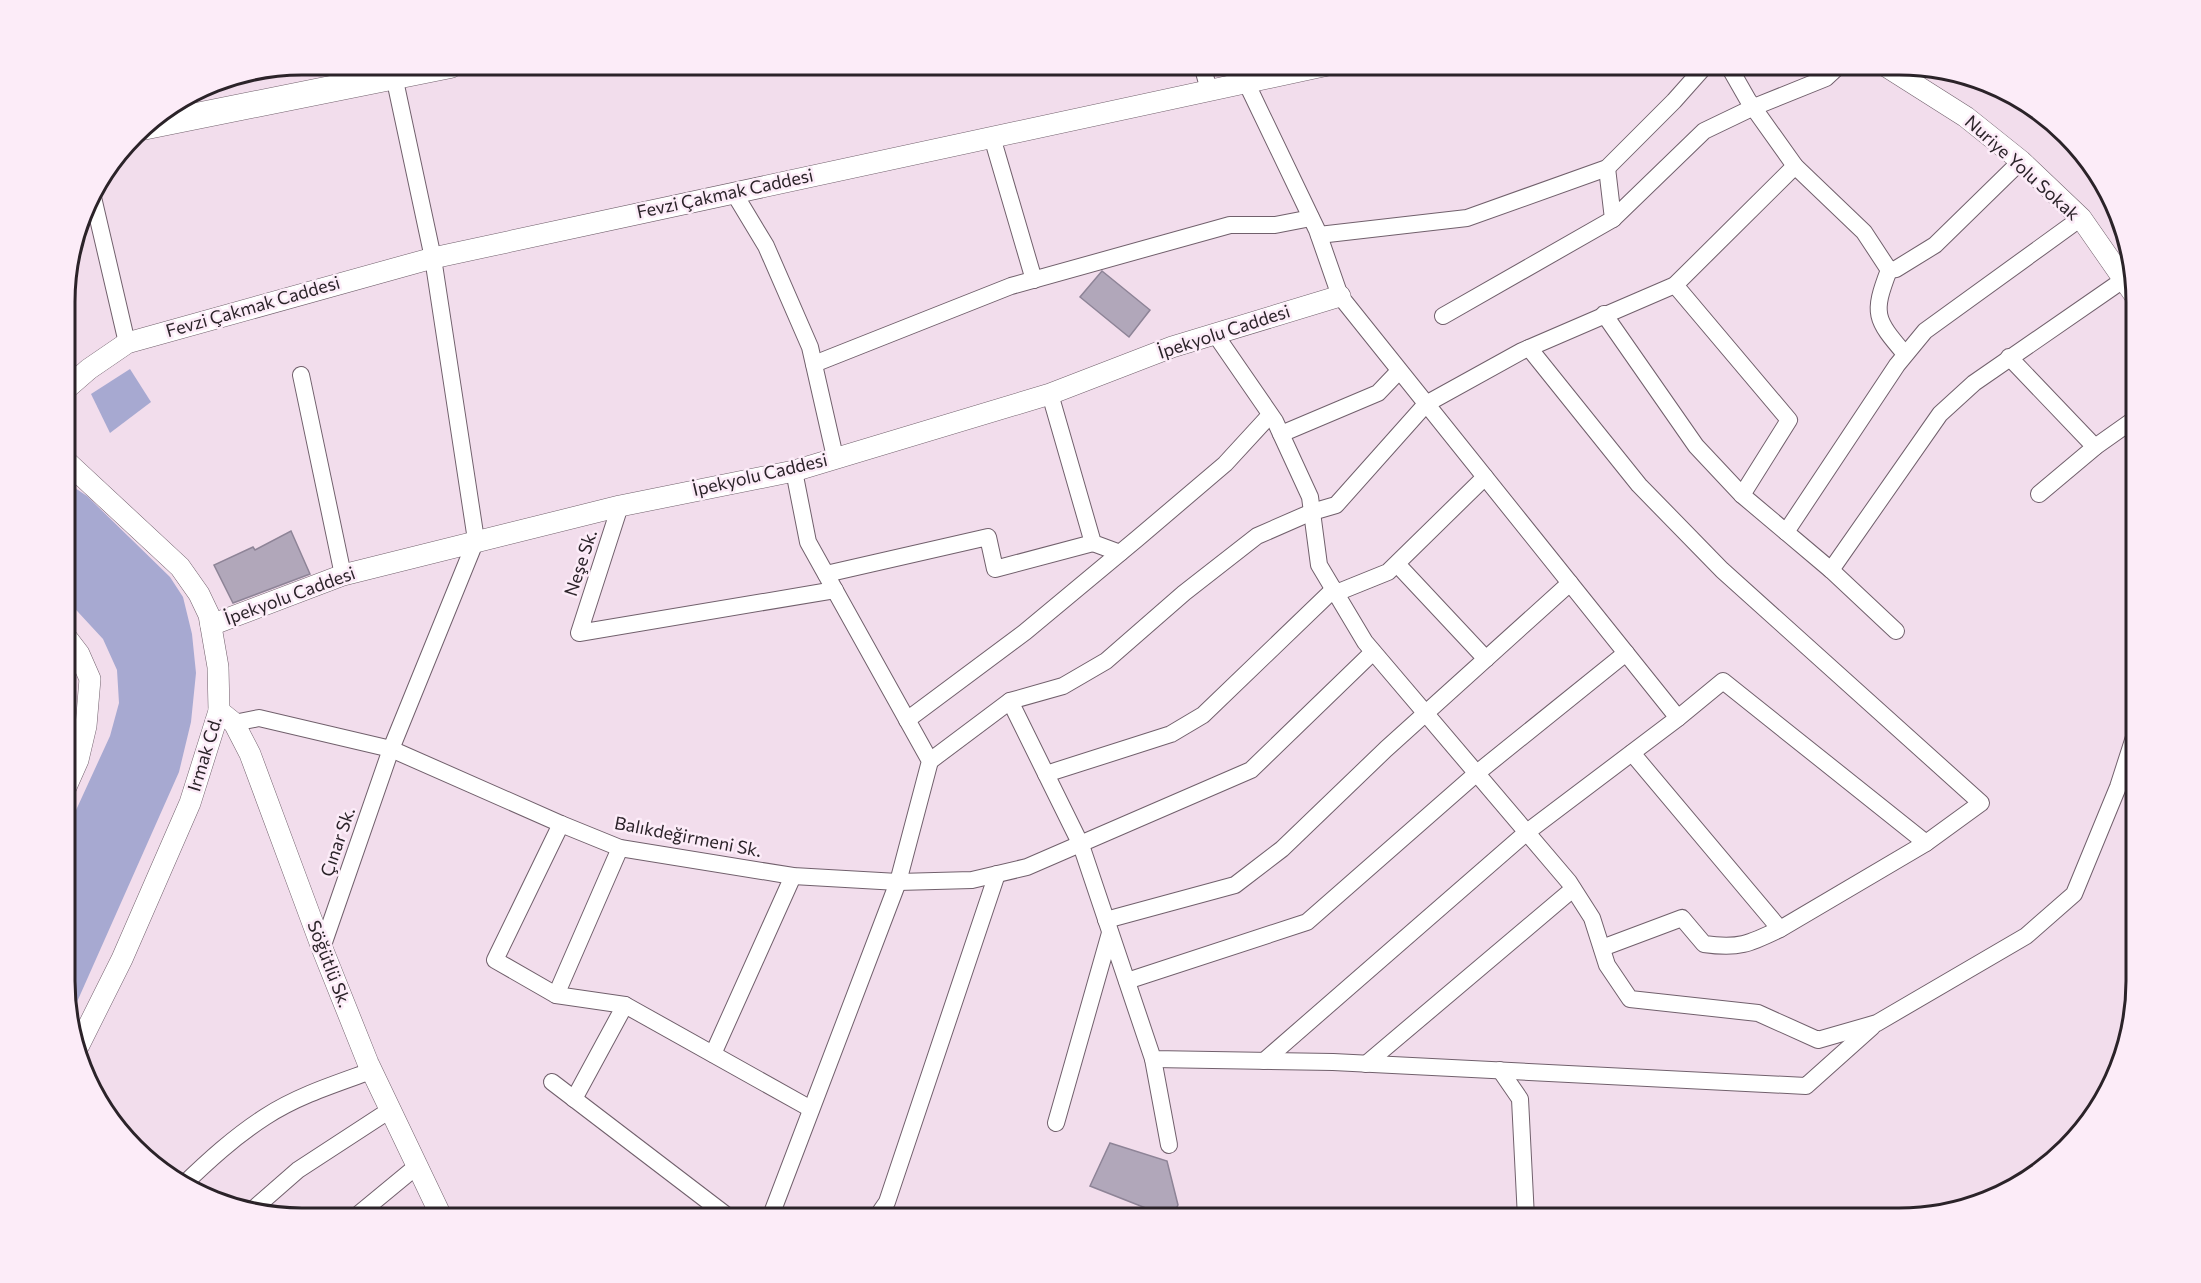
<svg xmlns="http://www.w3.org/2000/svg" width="2201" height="1283" viewBox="0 0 2201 1283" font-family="Commissioner,sans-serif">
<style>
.water{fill:#a7a9d1}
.building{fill:#b1a7ba;stroke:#8e8497;stroke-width:1.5}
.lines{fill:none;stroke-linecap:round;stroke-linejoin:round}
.minor-casing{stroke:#71606c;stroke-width:18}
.tertiary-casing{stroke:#71606c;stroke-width:22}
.primary-casing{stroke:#71606c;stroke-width:27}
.minor{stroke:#fff;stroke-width:16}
.tertiary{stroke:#fff;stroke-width:21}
.primary{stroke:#fff;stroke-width:26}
.labels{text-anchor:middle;stroke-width:5;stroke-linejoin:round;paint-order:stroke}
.street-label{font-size:18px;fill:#2b2329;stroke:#fcecf8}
.rim{fill:none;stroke:#2b2329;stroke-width:3}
</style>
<rect width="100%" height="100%" fill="#f2ddec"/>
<g class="water">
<path d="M130,369L151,402L110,433L91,394Z"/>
<path d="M66,482L87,496L170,577L183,597L192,634L196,673L191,722L179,772L69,1020L66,1012V832L110,736L119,703L117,670L103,639L66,599Z"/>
</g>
<g class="building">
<path d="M1102,271L1150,310L1129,337L1080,297Z"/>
<path d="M291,531L310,574L233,603L214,565L253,547L255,550Z"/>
<path d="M1110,1143L1167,1161L1178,1205L1171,1218L1090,1186Z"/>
</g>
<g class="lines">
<g class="minor-casing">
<g id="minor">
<path d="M1202,65L1209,90"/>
<path d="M1728,65L1748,100L1795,166L1864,232L1889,270L1896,269L1935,245L2021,161"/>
<path d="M1246,82L1317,230L1340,296L1678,718"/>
<path d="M992,137L1034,280"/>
<path d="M92,193L127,343"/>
<path d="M734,193L766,246L810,347L835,457"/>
<path d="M1613,219L1704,131L1754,107L1826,78L1840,65"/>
<path d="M1319,235L1467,218L1607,168L1674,101L1706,65"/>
<path d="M1889,270C1872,314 1875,319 1905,354"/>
<path d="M1675,285L1789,420L1742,495"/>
<path d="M1604,314L1696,446L1742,495L1831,570L1896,631"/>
<path d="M1443,316L1613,219L1607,168"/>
<path d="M1215,334L1275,421L1310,497L1319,565L1365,642L1569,882L1592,918L1607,965L1630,999L1758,1013L1818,1040L1877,1023L2026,936L2074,894L2118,787L2136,731"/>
<path d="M1529,348L1639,485L1722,570L1981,803L1926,843L1780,929L1632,753"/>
<path d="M2009,357L2095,447"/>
<path d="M814,364L1011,286L1230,225H1275L1311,218"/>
<path d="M301,375L343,575"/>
<path d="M1050,394L1093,543L1120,553"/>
<path d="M1281,434L1378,393L1399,371"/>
<path d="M2039,494L2095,447L2136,418"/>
<path d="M620,506L579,633L835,590"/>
<path d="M1786,532L1897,365L1925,331L2081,218"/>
<path d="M1397,564L1486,659"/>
<path d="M1831,570L1940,414L1974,383L2123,280"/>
<path d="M826,574L988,537L995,569L1093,543"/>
<path d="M1336,593L1388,572L1485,477"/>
<path d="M1010,701L1081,845L1153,1059L1333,1062L1806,1086L1872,1027"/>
<path d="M907,720L1025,632L1138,538L1225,464L1270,415"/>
<path d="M234,723L259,718L391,749L561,824L620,848L793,876L898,882L972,880L1027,867L1251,770L1373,652"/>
<path d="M930,761L1010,701L1063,686L1106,661L1184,593L1257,536L1312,512L1336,505L1426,404L1522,351L1675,285L1795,166"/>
<path d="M1046,774L1171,734L1203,715L1334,589"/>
<path d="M561,824L495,960L556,995L625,1005L811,1109"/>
<path d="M1106,920L1235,885L1282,849L1386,749L1570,583"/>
<path d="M322,948L391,749L476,540L433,258L394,76"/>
<path d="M1602,948L1682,918L1704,944C1739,949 1749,944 1780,929"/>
<path d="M1127,981L1307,922L1477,773L1626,653"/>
<path d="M556,995L620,848"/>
<path d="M713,1054L793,876"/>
<path d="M1153,1059L1169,1145"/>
<path d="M1264,1061L1527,832L1678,718L1723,681L1926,843"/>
<path d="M1366,1064L1573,889"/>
<path d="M1500,1070L1520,1099L1526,1218"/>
<path d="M552,1082L730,1218"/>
<path d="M574,1099L625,1005"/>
<path d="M1056,1123L1110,933"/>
<path d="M182,1186C208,1161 234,1137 265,1117C297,1096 335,1084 371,1071"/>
<path d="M250,1212L298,1170L390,1110"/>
<path d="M354,1218L417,1166"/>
<path d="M770,1218L898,882L930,761L808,542L794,471"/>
<path d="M876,1218L887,1202L997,874"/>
</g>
</g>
<g class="tertiary-casing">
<g id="tertiary">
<path d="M1884,65L1966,117L2021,161L2081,218L2136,297"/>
<path d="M66,389L89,369L127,343L433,258L1328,65"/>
<path d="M66,461L180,567L199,594L209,615L218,667L219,711L190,803L122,959L79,1045"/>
<path d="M211,625L343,575L620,506L794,471L1050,394L1172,347L1340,296"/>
<path d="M66,637L79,654L90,679L86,726L78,760L66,787"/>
<path d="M219,711L234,723L250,754L322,948L368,1063L442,1218"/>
</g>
</g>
<g class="primary-casing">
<path id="primary" d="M142,127L450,65"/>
</g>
<use href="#minor" class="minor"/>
<use href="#tertiary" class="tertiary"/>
<use href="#primary" class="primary"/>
</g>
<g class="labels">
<g class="street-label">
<text transform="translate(2022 168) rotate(42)" y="6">Nuriye Yolu Sokak</text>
<text transform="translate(725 194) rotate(-12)" y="6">Fevzi Çakmak Caddesi</text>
<text transform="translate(253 307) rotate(-16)" y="6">Fevzi Çakmak Caddesi</text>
<text transform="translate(1224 332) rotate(-18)" y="6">İpekyolu Caddesi</text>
<text transform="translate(760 475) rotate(-13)" y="6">İpekyolu Caddesi</text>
<text transform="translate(581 563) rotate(-72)" y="6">Neşe Sk.</text>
<text transform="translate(290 596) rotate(-20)" y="6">İpekyolu Caddesi</text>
<text transform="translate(205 754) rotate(-73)" y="6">Irmak Cd.</text>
<text transform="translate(688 837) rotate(11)" y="6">Balıkdeğirmeni Sk.</text>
<text transform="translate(338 842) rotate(-71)" y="6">Çınar Sk.</text>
<text transform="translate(329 964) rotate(69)" y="6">Söğütlü Sk.</text>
</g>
</g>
<path d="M0 0H2201V1283H0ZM302 75H1899A227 227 0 0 1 2126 302V981A227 227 0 0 1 1899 1208H302A227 227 0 0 1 75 981V302A227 227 0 0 1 302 75Z" fill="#fcecf8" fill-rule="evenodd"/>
<path class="rim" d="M302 75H1899A227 227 0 0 1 2126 302V981A227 227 0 0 1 1899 1208H302A227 227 0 0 1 75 981V302A227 227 0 0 1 302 75Z"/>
</svg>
